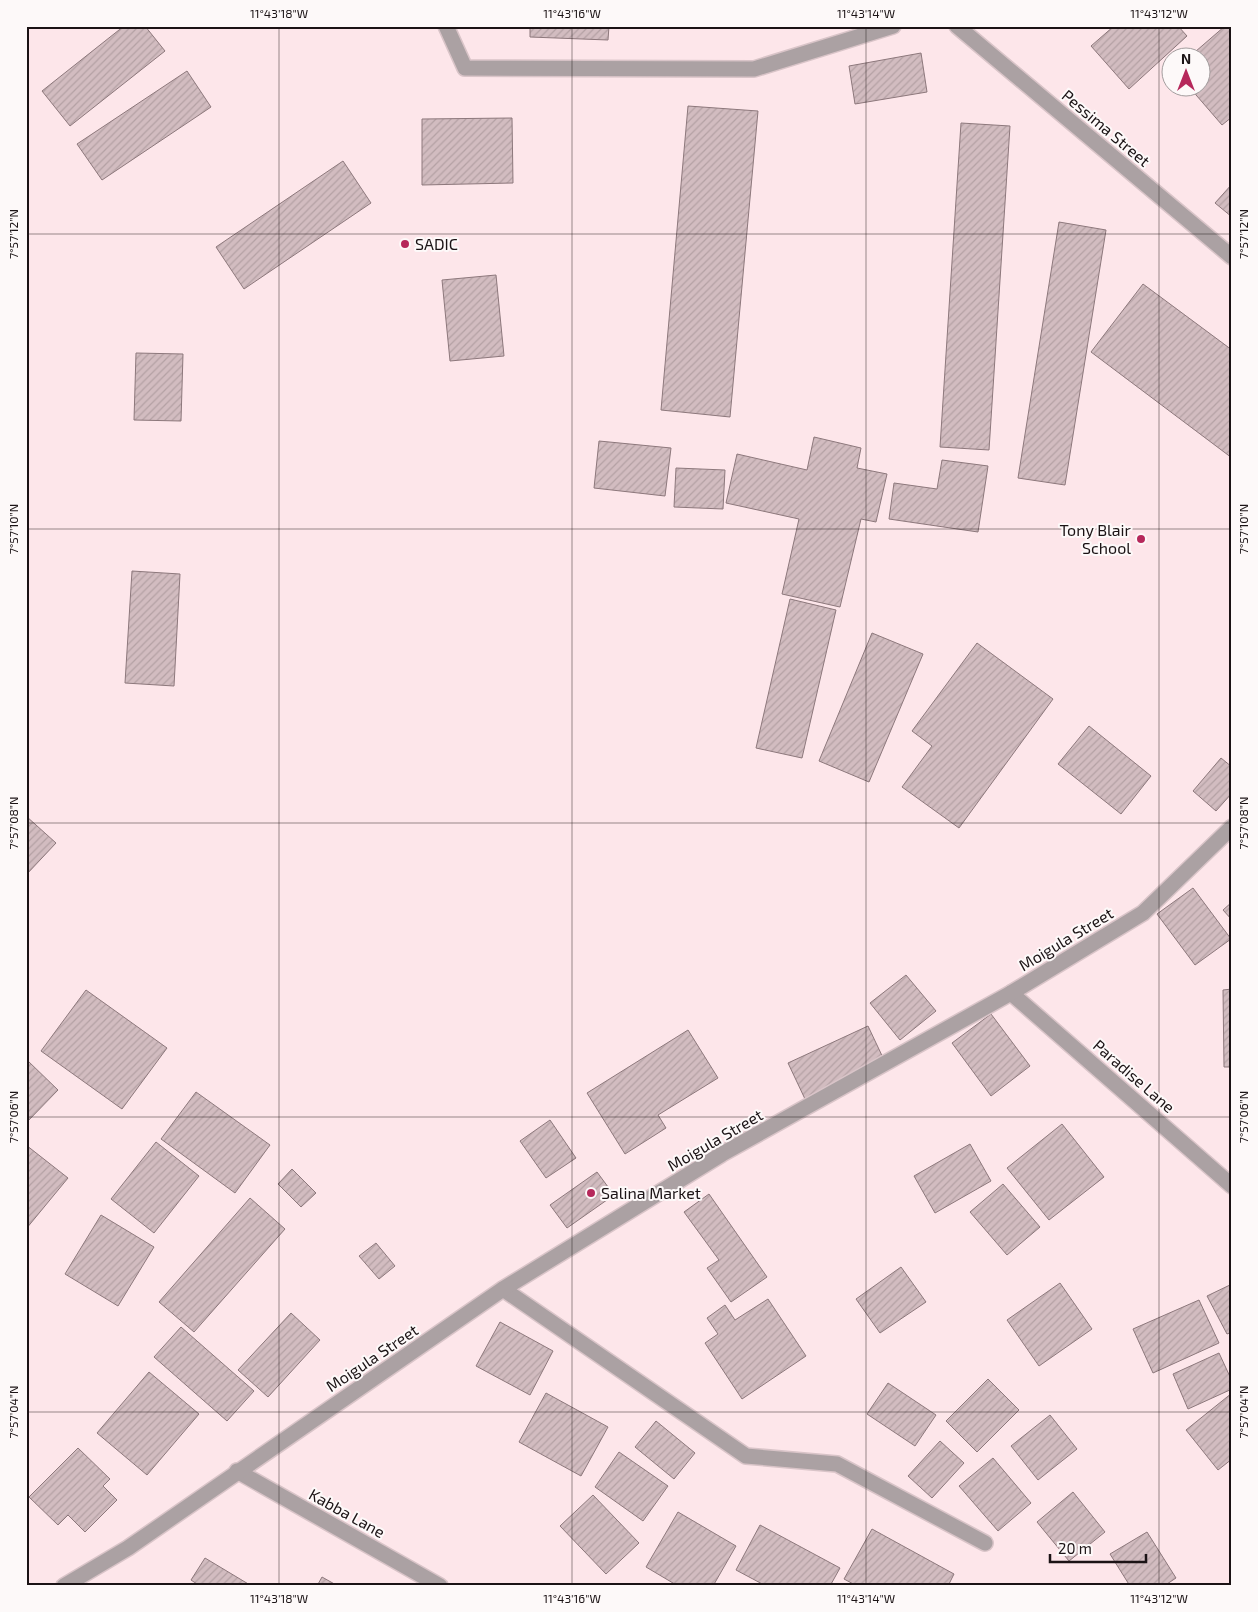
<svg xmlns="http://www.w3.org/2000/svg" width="1258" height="1612" viewBox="0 0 1258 1612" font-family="'Exo 2',sans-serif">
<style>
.building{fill:url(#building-hatch);stroke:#8d787c}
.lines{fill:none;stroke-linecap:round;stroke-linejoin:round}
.street-casing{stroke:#d9c4c8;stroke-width:18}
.street{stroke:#aba1a3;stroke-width:15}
.ticks{fill:none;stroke:#1b1315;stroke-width:1;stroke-opacity:0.45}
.poi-dot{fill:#b6285b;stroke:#fdf9f9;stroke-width:2}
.labels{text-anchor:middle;stroke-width:4;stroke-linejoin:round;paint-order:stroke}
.street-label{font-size:16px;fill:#1b1315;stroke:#fdf9f9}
.poi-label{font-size:16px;fill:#1b1315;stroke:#fdf9f9;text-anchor:start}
.neatline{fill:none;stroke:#1b1315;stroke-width:2}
.ticks-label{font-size:12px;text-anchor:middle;fill:#1b1315}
</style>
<defs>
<pattern id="building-hatch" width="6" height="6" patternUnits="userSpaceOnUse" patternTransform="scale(1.25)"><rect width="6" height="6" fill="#d2bcc0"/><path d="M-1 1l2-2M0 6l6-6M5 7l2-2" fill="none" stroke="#b4a1a4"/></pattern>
</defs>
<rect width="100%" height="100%" fill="#fde6ea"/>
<g class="building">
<path d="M124,26H145L165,51L70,126L42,91Z"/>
<path d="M530,26H609L608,40L530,37Z"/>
<path d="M1114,26H1178L1187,36L1129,89L1091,46Z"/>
<path d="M1225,26H1232V117L1222,125L1190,88H1200V58H1188Z"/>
<path d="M921,53L927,92L855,104L849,66Z"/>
<path d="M187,71L211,107L102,180L77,144Z"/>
<path d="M688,106L758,111L730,417L661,410Z"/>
<path d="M512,118L513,183L422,185V119Z"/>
<path d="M961,123L1010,126L989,450L940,447Z"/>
<path d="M343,161L371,203L244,289L216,247Z"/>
<path d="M1232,184V217L1215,203Z"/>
<path d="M1059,222L1106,230L1065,485L1018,478Z"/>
<path d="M496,275L504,356L450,361L442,280Z"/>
<path d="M1143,284L1232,350V458L1091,352Z"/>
<path d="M136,353L183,354L181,421L134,420Z"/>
<path d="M814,437L861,448L857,468L887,474L876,522L861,519L840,607L782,594L799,519L726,503L737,454L807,470Z"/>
<path d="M599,441L671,448L665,496L594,488Z"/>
<path d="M942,460L988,466L978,532L889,519L894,483L937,489Z"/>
<path d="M676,468L725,470L723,509L674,507Z"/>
<path d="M132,571L180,574L174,686L125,683Z"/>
<path d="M790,599L836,610L802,758L756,748Z"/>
<path d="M872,633L923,654L869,782L819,761Z"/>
<path d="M977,643L1053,699L959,828L902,787L932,746L912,731Z"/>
<path d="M1089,726L1151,776L1121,814L1058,764Z"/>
<path d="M1221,758L1232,767V793L1216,811L1193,791Z"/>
<path d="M26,816L56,843L26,875Z"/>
<path d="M1193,888L1231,939L1195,965L1157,914Z"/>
<path d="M1232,902V920L1223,910Z"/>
<path d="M906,975L936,1011L900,1040L870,1003Z"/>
<path d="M1232,989V1067H1224L1223,990Z"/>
<path d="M86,990L167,1048L122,1109L41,1051Z"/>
<path d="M991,1014L1030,1066L991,1096L952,1043Z"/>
<path d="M868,1026L885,1062L805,1099L788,1063Z"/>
<path d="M688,1030L718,1078L658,1115L666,1128L625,1154L587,1093Z"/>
<path d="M28,1061L58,1090L26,1123V1062Z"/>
<path d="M196,1092L270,1145L235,1193L161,1139Z"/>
<path d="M550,1120L576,1158L546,1178L520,1141Z"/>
<path d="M1062,1124L1104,1177L1049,1220L1007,1168Z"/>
<path d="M156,1142L199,1176L154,1233L111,1199Z"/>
<path d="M970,1144L991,1181L935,1213L914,1176Z"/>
<path d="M26,1145L68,1178L26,1229Z"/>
<path d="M292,1169L316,1193L301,1207L278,1184Z"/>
<path d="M597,1172L614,1195L567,1228L550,1205Z"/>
<path d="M1003,1184L1040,1227L1007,1255L970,1212Z"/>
<path d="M709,1194L767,1277L731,1302L707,1268L719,1260L684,1212Z"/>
<path d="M250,1198L285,1229L194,1332L159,1302Z"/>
<path d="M101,1215L154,1247L118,1306L65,1274Z"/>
<path d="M376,1243L395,1266L379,1279L359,1256Z"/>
<path d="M901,1267L926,1302L880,1333L856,1299Z"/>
<path d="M1060,1283L1092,1329L1039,1366L1007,1320Z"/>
<path d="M1232,1284V1332L1227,1334L1207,1296Z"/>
<path d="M768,1299L806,1356L742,1399L705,1343L718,1334L707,1318L725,1305L735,1320Z"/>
<path d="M1199,1300L1219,1343L1153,1373L1133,1329Z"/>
<path d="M291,1313L320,1340L268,1397L238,1370Z"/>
<path d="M500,1322L553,1351L530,1395L476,1366Z"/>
<path d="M181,1327L254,1391L227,1421L154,1357Z"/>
<path d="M1219,1353L1232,1381V1389L1188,1409L1173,1374Z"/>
<path d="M149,1372L199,1414L147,1475L97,1433Z"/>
<path d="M988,1379L1019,1410L977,1452L946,1421Z"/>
<path d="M888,1383L936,1415L915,1446L867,1414Z"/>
<path d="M546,1393L608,1427L581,1476L519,1442Z"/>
<path d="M1232,1393V1459L1218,1470L1186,1430Z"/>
<path d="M1050,1415L1077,1449L1038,1480L1011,1446Z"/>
<path d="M656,1421L695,1453L674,1479L635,1447Z"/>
<path d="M940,1441L964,1463L932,1498L908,1476Z"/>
<path d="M78,1448L110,1479L103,1486L117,1500L85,1532L68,1515L58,1525L29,1497Z"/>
<path d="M619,1452L668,1486L643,1521L595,1487Z"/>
<path d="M993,1458L1031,1503L998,1531L959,1486Z"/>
<path d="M1073,1492L1105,1532L1069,1561L1037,1522Z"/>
<path d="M593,1495L639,1543L606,1574L560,1526Z"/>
<path d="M678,1512L736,1546L713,1586H678L646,1567Z"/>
<path d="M760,1525L840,1568L830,1586H766L736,1570Z"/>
<path d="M872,1529L954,1574L948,1586H857L844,1579Z"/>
<path d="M1147,1532L1176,1578L1164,1586H1130L1110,1554Z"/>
<path d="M205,1558L250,1585V1586H200L191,1580Z"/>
<path d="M322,1577L338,1586H317Z"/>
</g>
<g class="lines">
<g class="street-casing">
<g id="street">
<path d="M446,26L465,68L754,69L893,26"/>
<path d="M957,26L1232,257"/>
<path d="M1011,993L1232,1186"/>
<path d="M503,1289L746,1456L837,1464L985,1543"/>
<path d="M237,1471L440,1586"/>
<path d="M64,1586L128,1548L503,1289L722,1154L1011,993L1143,913L1232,827"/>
</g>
</g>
<use href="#street" class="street"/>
</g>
<path class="ticks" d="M279,26V1586M572,26V1586M866,26V1586M1159,26V1586M26,234H1232M26,529H1232M26,823H1232M26,1117H1232M26,1412H1232"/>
<g class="poi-dot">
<circle cx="405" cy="244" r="5"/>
<circle cx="1141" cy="539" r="5"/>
<circle cx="591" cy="1193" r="5"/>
</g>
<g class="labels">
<g class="street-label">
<text transform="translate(1106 128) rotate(40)" y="6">Pessima Street</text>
<text transform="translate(1066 939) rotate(-31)" y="6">Moigula Street</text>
<text transform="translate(1134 1076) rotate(41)" y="6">Paradise Lane</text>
<text transform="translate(715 1140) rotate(-30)" y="6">Moigula Street</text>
<text transform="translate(372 1358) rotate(-34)" y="6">Moigula Street</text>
<text transform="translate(347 1513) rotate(29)" y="6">Kabba Lane</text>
</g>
<g class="poi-label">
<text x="415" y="250">SADIC</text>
<text x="1131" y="536" text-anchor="end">Tony Blair<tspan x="1131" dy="18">School</tspan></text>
<text x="601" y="1199">Salina Market</text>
</g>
</g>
<rect width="1258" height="1612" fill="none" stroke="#fdf9f9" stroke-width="55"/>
<g transform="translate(1186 72)"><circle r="24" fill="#fdf9f9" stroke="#a39d9e"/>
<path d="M0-4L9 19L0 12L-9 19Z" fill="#b6285b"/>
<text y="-8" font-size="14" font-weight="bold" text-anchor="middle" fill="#1b1315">N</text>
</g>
<path d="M1050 1554v8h96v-8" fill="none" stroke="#1b1315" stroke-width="2.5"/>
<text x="1058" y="1554" font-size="15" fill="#1b1315" stroke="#fdf9f9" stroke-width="4" paint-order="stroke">20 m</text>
<rect x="28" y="28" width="1202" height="1556" class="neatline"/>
<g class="ticks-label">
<text x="279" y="18">11°43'18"W</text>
<text x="572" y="18">11°43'16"W</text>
<text x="866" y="18">11°43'14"W</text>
<text x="1159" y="18">11°43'12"W</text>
<text transform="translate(14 234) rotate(-90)" y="4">7°57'12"N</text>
<text transform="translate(1244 234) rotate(-90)" y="4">7°57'12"N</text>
<text transform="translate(14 529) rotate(-90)" y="4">7°57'10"N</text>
<text transform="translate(1244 529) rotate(-90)" y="4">7°57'10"N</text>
<text transform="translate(14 823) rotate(-90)" y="4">7°57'08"N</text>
<text transform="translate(1244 823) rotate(-90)" y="4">7°57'08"N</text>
<text transform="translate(14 1117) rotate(-90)" y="4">7°57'06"N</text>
<text transform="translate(1244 1117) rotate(-90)" y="4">7°57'06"N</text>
<text transform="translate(14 1412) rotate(-90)" y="4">7°57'04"N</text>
<text transform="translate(1244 1412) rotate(-90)" y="4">7°57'04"N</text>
<text x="279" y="1603">11°43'18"W</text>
<text x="572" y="1603">11°43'16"W</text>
<text x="866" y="1603">11°43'14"W</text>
<text x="1159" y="1603">11°43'12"W</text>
</g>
</svg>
